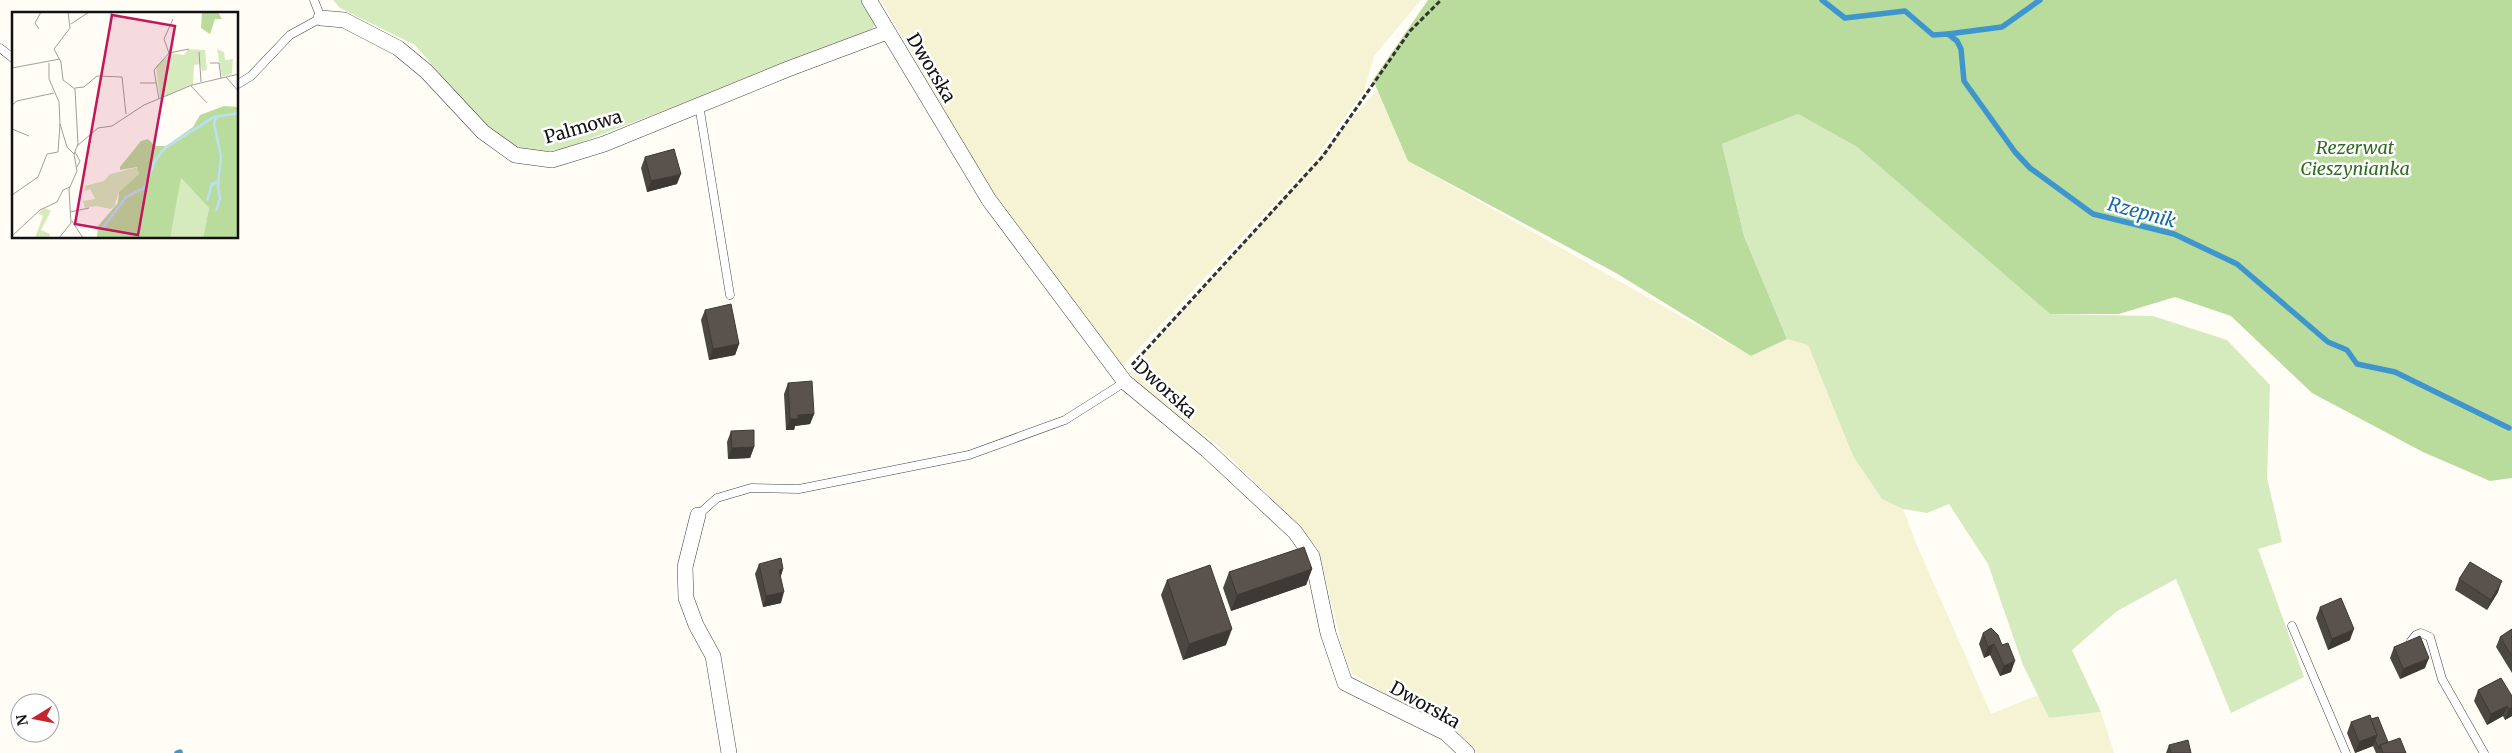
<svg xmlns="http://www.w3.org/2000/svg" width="2512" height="753" viewBox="0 0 2512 753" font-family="Merriweather,serif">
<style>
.farmland{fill:#f6f3d4}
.green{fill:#d5ebbd}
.forest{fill:#b9dc9c}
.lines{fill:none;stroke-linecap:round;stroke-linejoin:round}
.stream{stroke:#3f96cf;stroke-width:5.5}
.lane-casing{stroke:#444;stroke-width:9}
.street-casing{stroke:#444;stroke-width:16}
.path{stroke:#333;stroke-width:3;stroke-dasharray:5 2.5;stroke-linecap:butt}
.lane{stroke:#fff;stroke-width:8}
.street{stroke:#fff;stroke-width:15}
.wall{fill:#4d4742}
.shaded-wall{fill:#3f3936}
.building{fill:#5a524d;stroke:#3f3936}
.labels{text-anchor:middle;stroke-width:5;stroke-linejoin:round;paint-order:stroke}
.street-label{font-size:18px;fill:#111;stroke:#fff}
.park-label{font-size:18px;font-style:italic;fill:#2f6b1f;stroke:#fff}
.water-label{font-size:19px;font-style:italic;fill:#1768a6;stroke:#fff}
.inset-river{fill:none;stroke:#b9e0f7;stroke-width:2.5}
.inset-road{fill:none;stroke:#a09f9a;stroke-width:1}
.view{fill:#c2185b;fill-opacity:0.15;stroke:#c2185b;stroke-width:2.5}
.inset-edge{fill:none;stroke:#111;stroke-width:2.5}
</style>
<rect width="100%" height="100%" fill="#fffdf5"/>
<g class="farmland">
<path d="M881,0H1421L1374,56L1364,91L1313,161L1117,372L1000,208Z"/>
<path d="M1377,90L1408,161L1751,356L1787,339L1808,345L1853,456L1882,499L1903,509L1916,543L1991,714L2038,695L2049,718L2101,712L2114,753H1477L1447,725L1395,700L1352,673L1344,654L1318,548L1279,506L1217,445L1153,396L1129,373Z"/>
</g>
<g class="green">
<path d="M333,0H863L875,24L871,32L563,149L536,153L503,142L471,110L415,45L340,8Z"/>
<path d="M1798,114L1857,147L2050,314L2153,316L2227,340L2270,385L2267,478L2282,542L2258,549L2304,677L2231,713L2176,579L2117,611L2072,650L2101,712L2049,718L2023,665L1988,564L1949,504L1927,513L1903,509L1882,499L1853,456L1808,345L1787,339L1744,236L1722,144Z"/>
</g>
<path class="forest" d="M1428,0H2512V478L2490,481L2423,452L2312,393L2231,316L2175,297L2119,314H2050L1857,147L1798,114L1722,144L1744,236L1787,339L1751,356L1616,273L1408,161L1373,80Z"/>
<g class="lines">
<g class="stream">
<path d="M1822,0L1845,18L1905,11L1933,35L1948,34L1957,41L1961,49L1964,81L2015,152L2030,168L2093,214L2174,234L2237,264L2328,342L2347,350L2357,364L2395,372L2509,428"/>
<path d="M1948,34L2002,27L2040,0"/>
<path d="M177,753L180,752"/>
</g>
<g class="lane-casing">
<g id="lane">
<path d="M0,48L14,59"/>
<path d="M238,84L251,76L290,35L321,18L314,0"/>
<path d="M699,105L730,295"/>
<path d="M698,515L717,498L751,488L799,489L969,455L1065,420L1125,382"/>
<path d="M2292,626L2346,753"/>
<path d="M2411,641L2416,635L2421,633L2430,637L2442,679L2484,753"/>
</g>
</g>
<g class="street-casing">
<g id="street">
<path d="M869,0L989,200L1125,382L1207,450L1295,532L1312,556L1328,633L1345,683L1446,733L1467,753"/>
<path d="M321,18L344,20L398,48L426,71L483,132L515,155L552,160L604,144L788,69L887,32"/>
<path d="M698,515L685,567L686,598L696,625L713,656L729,753"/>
</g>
</g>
<path class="path" d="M1132,365L1323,156L1410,31L1441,0"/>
<use href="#lane" class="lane"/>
<use href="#street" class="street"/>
</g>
<g class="wall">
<path d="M645,157L677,184L647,192L641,168Z"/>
<path d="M705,310L739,344L735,355L709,360L701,320Z"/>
<path d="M788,383L814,414L810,424L795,426L794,430H786L784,394Z"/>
<path d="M731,431L754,447L750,458L728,459L727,442Z"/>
<path d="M759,564L783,569L781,576V603L763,607L755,574Z"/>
<path d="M1312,569L1306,585L1231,611L1223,588L1229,572Z"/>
<path d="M2459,579L2498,592L2487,610L2455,590Z"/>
<path d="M1167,580L1226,645L1183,660L1161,595Z"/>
<path d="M2320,607L2350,640L2328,650L2316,618Z"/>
<path d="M2512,629V673L2496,647L2500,637Z"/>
<path d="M1983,633L1998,635L2011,672L2000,676L1990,655L1984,658L1979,644Z"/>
<path d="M2394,647L2425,668L2400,679L2390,658Z"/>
<path d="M2501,678L2512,716L2505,720L2503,716L2487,725L2474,701L2478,690Z"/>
<path d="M2371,719L2388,742L2406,753H2376L2373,746L2355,753L2347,733L2351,722Z"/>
<path d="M2169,745L2191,753H2166Z"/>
</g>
<g class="shaded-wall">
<path d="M681,174L677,184L647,192L651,181Z"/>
<path d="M739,344L735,355L709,360L713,349Z"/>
<path d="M814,414L810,424L795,426L794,430H786L790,419L798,415Z"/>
<path d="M754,447L750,458L728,459L732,448Z"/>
<path d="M783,569L779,580V570Z"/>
<path d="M1312,569L1306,585L1231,611L1237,595Z"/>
<path d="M2502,581L2498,592L2487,610L2491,600Z"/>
<path d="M784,592L781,603L763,607L766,596Z"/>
<path d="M1232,629L1226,645L1183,660L1189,644Z"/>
<path d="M2354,629L2350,640L2328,650L2332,639Z"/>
<path d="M1994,644L1990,655L1984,658L1988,647Z"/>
<path d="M2429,658L2425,668L2400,679L2403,669Z"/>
<path d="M2015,661L2011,672L2000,676L2004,666Z"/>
<path d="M2507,706L2503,716L2487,725L2491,714Z"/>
<path d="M2512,707V716L2505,720L2509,709Z"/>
<path d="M2377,735L2373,746L2355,753L2359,742Z"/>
</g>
<g class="building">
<path d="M674,149L681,174L651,181L645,157Z"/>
<path d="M731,304L739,344L713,349L705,310Z"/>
<path d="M812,381L814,414L798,415V419H790L788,383Z"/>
<path d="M754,430V447L732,448L731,431Z"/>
<path d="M1304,547L1312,569L1237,595L1229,572Z"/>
<path d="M781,558L783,569L779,570L784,592L766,596L759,564Z"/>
<path d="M2470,562L2502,581L2491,600L2459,579Z"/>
<path d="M1210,565L1232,629L1189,644L1167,580Z"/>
<path d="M2341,598L2354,629L2332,639L2320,607Z"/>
<path d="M1991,628L1998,635L2002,645L2008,643L2015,661L2004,666L1994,644L1988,647L1983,633Z"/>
<path d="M2512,629V656L2500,637Z"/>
<path d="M2420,636L2429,658L2403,669L2394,647Z"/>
<path d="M2501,678L2512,696V707L2509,709L2507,706L2491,714L2478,690Z"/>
<path d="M2370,715L2377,735L2359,742L2351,722Z"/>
<path d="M2378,717L2388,742L2380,745L2379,749L2375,740L2377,735L2371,719Z"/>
<path d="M2400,738L2406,753H2383L2380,745Z"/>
<path d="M2188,740L2191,753H2171L2169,745Z"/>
</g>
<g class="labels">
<g class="street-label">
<text transform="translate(931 68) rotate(59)" y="6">Dworska</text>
<text transform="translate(583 127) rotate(-16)" y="6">Palmowa</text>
<text transform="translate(1165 389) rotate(42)" y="6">Dworska</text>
<text transform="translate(1425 705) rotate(29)" y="6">Dworska</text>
</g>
<g class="park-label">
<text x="2355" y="154">Rezerwat<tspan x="2355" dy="21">Cieszynianka</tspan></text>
</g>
<g class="water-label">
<text transform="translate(2142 212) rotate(15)" y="7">Rzepnik</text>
</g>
</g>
<g transform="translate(12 12)">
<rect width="226" height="226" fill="#fffdf5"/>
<path d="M176,37L193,38L195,58L190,59L188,52L182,53L181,72L148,87L144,54L160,41L172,43ZM205,37L212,40L213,48L221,47L220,62L210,65ZM126,155L127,162L107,180L102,195L98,197L84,194L73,196L71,189L83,187L78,177L73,179V174L92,169L98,162ZM168,165L197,196L191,226H90ZM33,196L39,199L29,218L38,222L37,226H23L31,204L26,201Z" fill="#d5ebbd"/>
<path d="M190,0H206L210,7H203L198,22L189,16ZM212,94L226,95V226H191L197,196L169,166L158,226H85L86,214L106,191L107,180L127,162L125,155L108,158V155L129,129L136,127L143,134H154L181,115L188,103Z" fill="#b9dc9c"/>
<path class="inset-river" d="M98,18L99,0M204,105L202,112L209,144L206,175L208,186L204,199M195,189L200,172L205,170M90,217L114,185L132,176L144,147L153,136L202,105L227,101"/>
<path class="inset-road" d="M59,12L77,0M27,17L23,11L29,0M187,40L189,70M157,41L152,27L161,7M157,41L177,37M37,51V67L47,90L48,112L55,135L62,142M198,51H207L209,66M0,56L48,47M214,65L227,80M128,71H144M179,74L195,91M63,76L72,75L85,64L110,65L114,102M147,87L142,58L157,41M0,93L5,89L42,81M0,117L17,124M65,134L86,116L100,114L132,93L180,73L227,62M63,140L68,149L65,155M0,183L26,165L35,142L46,140L48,112M58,200L77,196M60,209L71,226M0,224L28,198L45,190L51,178L58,175M47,226L59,211L57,177L65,159L62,142L66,132L63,77L51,68L49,50L42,37L58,16L56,0"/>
<path class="view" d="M100,3L163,14L126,223L63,212Z"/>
<rect width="226" height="226" class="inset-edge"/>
</g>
<g transform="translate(35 718) rotate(260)"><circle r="24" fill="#ffffff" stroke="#a0a0a0"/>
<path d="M0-4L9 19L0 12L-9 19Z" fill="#c4262e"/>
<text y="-8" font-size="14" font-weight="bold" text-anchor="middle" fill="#111111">N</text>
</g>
</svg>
